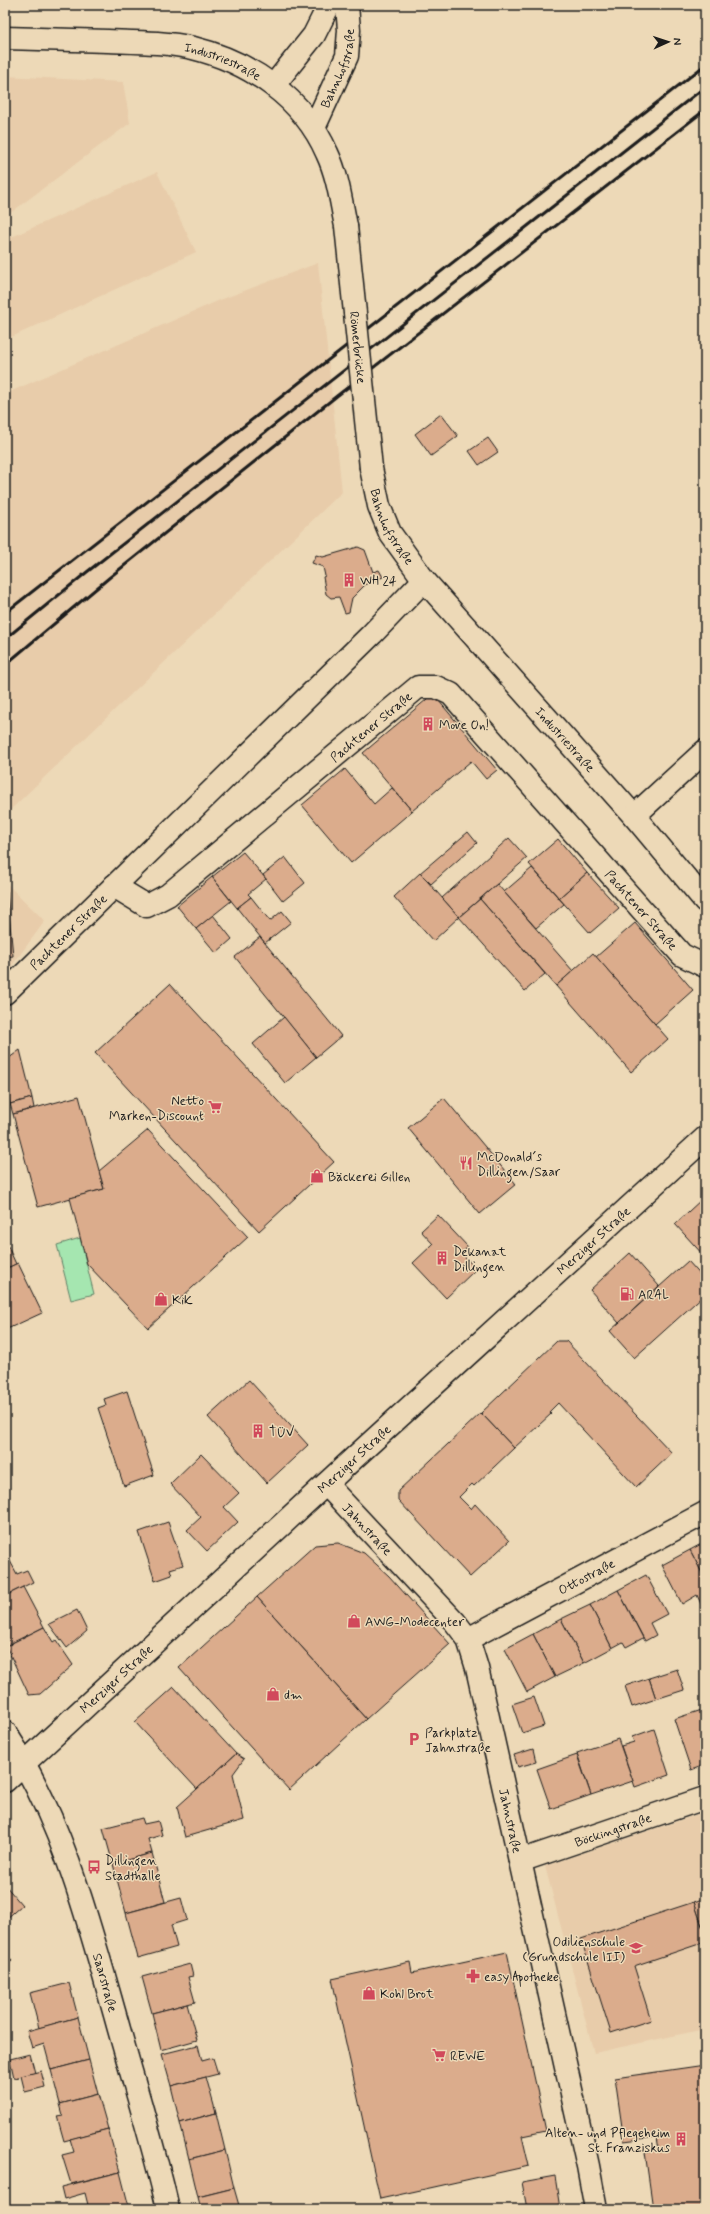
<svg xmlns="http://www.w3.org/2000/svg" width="710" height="2214" viewBox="0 0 710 2214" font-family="Mynerve,sans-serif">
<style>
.built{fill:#e8ccaa}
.green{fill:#a5e6b0;stroke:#608166}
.building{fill:#dbac8c;stroke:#1c1c1c}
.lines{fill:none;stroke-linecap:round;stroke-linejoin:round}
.minor-casing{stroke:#1c1c1c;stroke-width:25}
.major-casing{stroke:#1c1c1c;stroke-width:25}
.minor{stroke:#edd9b7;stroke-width:22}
.major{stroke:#edd9b7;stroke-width:22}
.rail{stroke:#1c1c1c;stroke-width:3}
.minor-bridge-casing{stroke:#1c1c1c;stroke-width:25;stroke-linecap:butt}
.minor-bridge{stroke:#edd9b7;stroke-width:22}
.labels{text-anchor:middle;stroke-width:3;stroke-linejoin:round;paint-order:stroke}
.street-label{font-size:13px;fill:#1c1c1c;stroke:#edd9b7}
.poi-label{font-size:13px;fill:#1c1c1c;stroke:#edd9b7;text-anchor:start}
</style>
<rect width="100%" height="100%" fill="#edd9b7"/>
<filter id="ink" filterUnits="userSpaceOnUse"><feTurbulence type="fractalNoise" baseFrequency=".025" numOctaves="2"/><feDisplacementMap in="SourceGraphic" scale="8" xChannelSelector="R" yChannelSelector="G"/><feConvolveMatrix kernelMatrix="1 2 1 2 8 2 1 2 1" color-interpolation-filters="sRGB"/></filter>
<g filter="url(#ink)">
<g class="built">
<path d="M5,76L123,82L130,123L5,217Z"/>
<path d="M157,172L196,252L5,340V240Z"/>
<path d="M318,263L342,492L5,815V394L220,300Z"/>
<path d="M5,882L45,921L5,975Z"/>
<path d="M705,1812V2029L594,2053L545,1866Z"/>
</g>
<path class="green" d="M80,1238L94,1294L71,1300L57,1245Z"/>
<g class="building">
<path d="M441,414L458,436L431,456L415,434Z"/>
<path d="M488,438L498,452L479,465L469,451Z"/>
<path d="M358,547L365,550L373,572L379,570L383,577L366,584L352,598L349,612L345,613L339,597L331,598L326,594L323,577L325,576L323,567L312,563L316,555L323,557Z"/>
<path d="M433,694L497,770L486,779L471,761L412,811L363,753Z"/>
<path d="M345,769L374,804L392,788L412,811L351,863L302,805Z"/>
<path d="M468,832L477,843L431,884L420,873Z"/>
<path d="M509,838L527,858L459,917L442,898Z"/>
<path d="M558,839L587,873L559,898L529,864Z"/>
<path d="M243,852L266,879L248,894L251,897L237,908L212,877Z"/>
<path d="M285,857L305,883L283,901L263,875Z"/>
<path d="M532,868L564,904L536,928L504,892Z"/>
<path d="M420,873L459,917L433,941L394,897Z"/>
<path d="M587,873L619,908L590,933L559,898Z"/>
<path d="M212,877L231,901L196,929L177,906Z"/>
<path d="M497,884L573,971L556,986L480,899Z"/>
<path d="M5,890L7,892L13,956L5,957Z"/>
<path d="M251,897L270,921L282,911L291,922L265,943L237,908Z"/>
<path d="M480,899L545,974L525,991L459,917Z"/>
<path d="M213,915L232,939L216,953L196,929Z"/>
<path d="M635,923L693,990L655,1024L596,957Z"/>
<path d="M260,937L341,1036L316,1057L235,957Z"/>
<path d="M593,953L668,1039L631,1072L556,986Z"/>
<path d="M170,984L334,1162L259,1231L95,1053Z"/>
<path d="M284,1017L316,1057L285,1083L253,1044Z"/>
<path d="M20,1050L32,1098L10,1104L5,1083V1061Z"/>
<path d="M79,1096L104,1189L38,1207L13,1114Z"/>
<path d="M32,1098L34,1108L13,1114L10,1104Z"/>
<path d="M444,1098L516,1184L480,1214L408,1128Z"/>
<path d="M148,1130L248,1237L148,1328L87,1264L70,1198L104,1189L99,1171Z"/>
<path d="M702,1199L705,1202V1257L675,1224Z"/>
<path d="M438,1215L468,1247L461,1253L476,1269L446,1298L413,1263L433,1244L421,1231Z"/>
<path d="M5,1240L16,1264L5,1269Z"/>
<path d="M630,1253L659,1286L619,1323L590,1290Z"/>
<path d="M688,1261L705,1280V1294L634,1358L610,1331Z"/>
<path d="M18,1263L42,1313L5,1330V1269Z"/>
<path d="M705,1294V1303L700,1298Z"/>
<path d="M557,1341H566L672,1453L636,1487L558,1403L549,1412L551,1414L514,1448L481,1413Z"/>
<path d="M249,1380L308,1445L267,1483L208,1417Z"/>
<path d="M127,1391L154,1475L124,1486L98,1408L106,1405L104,1399Z"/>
<path d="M481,1413L514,1448L474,1486L472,1484L459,1497L471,1509L475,1504L509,1541L470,1577L398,1500V1491Z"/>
<path d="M201,1454L239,1493L224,1507L238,1522L207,1551L187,1530L201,1517L170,1484Z"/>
<path d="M168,1522L183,1565L170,1569L172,1575L155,1581L139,1532Z"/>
<path d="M705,1542V1579L690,1550Z"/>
<path d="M338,1543L364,1553L389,1576L450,1644L366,1719L257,1597L315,1545Z"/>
<path d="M690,1550L705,1579V1603L701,1604L697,1595L682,1604L662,1565Z"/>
<path d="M10,1561L17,1574L27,1570L33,1582L5,1596V1564Z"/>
<path d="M646,1575L667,1614L650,1623L656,1635L645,1641L618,1590Z"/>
<path d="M23,1587L44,1627L6,1646L5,1596Z"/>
<path d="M618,1590L643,1638L626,1647L623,1642L612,1648L590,1605Z"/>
<path d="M257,1597L366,1719L289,1790L179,1668Z"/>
<path d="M590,1605L612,1648L584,1663L561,1619Z"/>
<path d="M77,1610L87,1631L67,1648L49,1624Z"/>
<path d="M561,1619L584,1663L555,1677L533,1634Z"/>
<path d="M44,1627L53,1642L56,1640L73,1665L40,1694L29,1695L6,1646Z"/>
<path d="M533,1634L555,1677L527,1692L505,1649Z"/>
<path d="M677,1669L684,1690L656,1699L649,1678Z"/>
<path d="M649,1678L656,1699L632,1707L625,1686Z"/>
<path d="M174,1687L236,1754L197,1789L135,1722Z"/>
<path d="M534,1697L544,1726L522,1733L512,1704Z"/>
<path d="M705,1709V1765L691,1770L674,1719Z"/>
<path d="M654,1729L669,1775L635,1787L621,1746L634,1742L632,1737Z"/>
<path d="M618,1739L633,1781L591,1795L577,1753Z"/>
<path d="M533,1749L536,1762L518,1767L514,1755Z"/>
<path d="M236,1754L244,1759L233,1774L244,1820L185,1837L177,1807Z"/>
<path d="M577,1755L591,1795L551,1809L537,1769Z"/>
<path d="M142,1818L144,1824L158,1821L162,1835L148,1839L152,1853L113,1864L103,1828Z"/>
<path d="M152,1853L165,1902L126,1913L113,1864Z"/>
<path d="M5,1885L22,1905L5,1920Z"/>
<path d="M181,1898L187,1920L171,1925L177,1947L138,1958L126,1913Z"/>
<path d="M705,1898V1935L694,1902Z"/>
<path d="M694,1902L705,1935V1942L634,1966L651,2020L611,2033L581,1939Z"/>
<path d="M507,1952L546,2131L522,2136L529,2166L380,2199L332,1979L410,1962L412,1973Z"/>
<path d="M5,1953L12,1961L5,1967Z"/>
<path d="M190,1964L193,1976L188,1977L195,2002L152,2013L142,1977Z"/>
<path d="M69,1983L78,2017L39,2028L30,1993Z"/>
<path d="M187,2004L197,2040L161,2050L152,2013Z"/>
<path d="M78,2017L89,2060L51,2070L44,2044L32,2048L27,2031Z"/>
<path d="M198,2045L202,2061L213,2058L218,2074L171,2086L162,2054Z"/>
<path d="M30,2054L35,2073L14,2078L10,2059Z"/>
<path d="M89,2060L98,2094L60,2104L51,2070Z"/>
<path d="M705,2065V2209H653L645,2152L658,2150L656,2137L624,2141L615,2078Z"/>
<path d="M41,2071L45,2087L25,2092L21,2076Z"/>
<path d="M206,2077L216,2113L180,2123L171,2086Z"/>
<path d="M98,2094L108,2129L64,2141L57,2116L63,2115L60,2104Z"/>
<path d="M216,2113L225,2150L189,2159L180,2123Z"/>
<path d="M108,2129L120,2172L71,2184L62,2155L74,2152L70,2139Z"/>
<path d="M225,2150L234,2188L198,2197L189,2159Z"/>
<path d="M120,2172L129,2207L121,2209H89L85,2193L64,2199L61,2187Z"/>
<path d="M555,2176L560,2209H527L522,2182Z"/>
<path d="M234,2188L240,2209H201L198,2197Z"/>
</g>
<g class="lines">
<g class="minor-casing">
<g id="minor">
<path id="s1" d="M5,38C39,39 74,40 108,41C136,42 166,42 193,48C250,62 303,98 327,153C338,176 341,202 346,226"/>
<path d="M274,85L314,35L329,5"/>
<path id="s2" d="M314,128L347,56L349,30L347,5"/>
<path id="s3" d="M371,468L379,506L390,533L424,580L634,816L705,901"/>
<path d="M634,816L705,751"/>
<path id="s4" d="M114,886L147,906L168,895L418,687H436L451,694L682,955L705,966"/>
<path id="s5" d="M5,993L372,634L424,580"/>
<path id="s6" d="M326,1484L455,1622L468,1639L477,1668L588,2166L596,2209"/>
<path id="s7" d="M468,1639L705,1513"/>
<path id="s8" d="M5,1732C63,1820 89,1923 117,2022C134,2084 154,2146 168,2209"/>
<path id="s9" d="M520,1861L705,1798"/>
</g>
</g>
<g class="major-casing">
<g id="major">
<path id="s10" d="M5,1781L354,1458L705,1138"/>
</g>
</g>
<use href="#minor" class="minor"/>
<use href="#major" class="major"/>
<g class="rail">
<path d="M5,613L705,65"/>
<path d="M5,639L87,572L705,87"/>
<path d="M5,665L110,577L338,395L705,110"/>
</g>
<g class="minor-bridge-casing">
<g id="minor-bridge">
<path id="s11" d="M346,226L371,468"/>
</g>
</g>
<use href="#minor-bridge" class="minor-bridge"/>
</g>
</g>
<defs>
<g id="building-bare" transform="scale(1.08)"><path d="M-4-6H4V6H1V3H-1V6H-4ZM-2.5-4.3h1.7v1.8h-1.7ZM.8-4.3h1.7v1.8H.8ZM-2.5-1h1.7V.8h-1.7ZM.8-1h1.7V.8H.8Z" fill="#d1495b" stroke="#edd9b7" stroke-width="2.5" paint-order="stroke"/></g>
<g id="supermarket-bare" transform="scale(1.08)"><path d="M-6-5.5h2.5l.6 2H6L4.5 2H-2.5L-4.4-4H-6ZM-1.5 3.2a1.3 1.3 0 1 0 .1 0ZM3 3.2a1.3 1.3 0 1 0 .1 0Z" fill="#d1495b" stroke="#edd9b7" stroke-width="2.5" paint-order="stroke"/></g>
<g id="restaurant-bare" transform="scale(1.08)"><path d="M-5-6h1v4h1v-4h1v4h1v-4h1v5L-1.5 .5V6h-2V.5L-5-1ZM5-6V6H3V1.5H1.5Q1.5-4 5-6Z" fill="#d1495b" stroke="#edd9b7" stroke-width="2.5" paint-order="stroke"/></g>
<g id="shop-bare" transform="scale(1.08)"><path d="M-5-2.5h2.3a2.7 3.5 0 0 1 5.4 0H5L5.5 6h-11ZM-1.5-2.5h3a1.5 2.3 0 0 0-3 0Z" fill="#d1495b" stroke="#edd9b7" stroke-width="2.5" paint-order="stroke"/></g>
<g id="fuel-bare" transform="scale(1.08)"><path d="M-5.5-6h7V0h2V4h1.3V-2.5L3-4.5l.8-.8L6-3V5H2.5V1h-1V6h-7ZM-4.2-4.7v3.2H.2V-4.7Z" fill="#d1495b" stroke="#edd9b7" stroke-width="2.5" paint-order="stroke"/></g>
<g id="parking-bare" transform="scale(1.08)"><path d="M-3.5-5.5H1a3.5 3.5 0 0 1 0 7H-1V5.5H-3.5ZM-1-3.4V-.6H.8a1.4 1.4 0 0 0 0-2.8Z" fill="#d1495b" stroke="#edd9b7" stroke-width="2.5" paint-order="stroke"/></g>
<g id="bus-bare" transform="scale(1.08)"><path d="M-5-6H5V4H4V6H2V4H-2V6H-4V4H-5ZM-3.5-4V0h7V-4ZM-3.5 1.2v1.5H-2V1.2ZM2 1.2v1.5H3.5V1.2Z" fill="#d1495b" stroke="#edd9b7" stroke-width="2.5" paint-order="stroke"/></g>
<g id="school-bare" transform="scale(1.08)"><path d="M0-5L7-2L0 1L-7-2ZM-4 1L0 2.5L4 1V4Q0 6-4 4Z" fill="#d1495b" stroke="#edd9b7" stroke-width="2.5" paint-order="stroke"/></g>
<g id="pharmacy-bare" transform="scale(1.08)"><path d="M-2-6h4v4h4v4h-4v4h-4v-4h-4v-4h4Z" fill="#d1495b" stroke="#edd9b7" stroke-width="2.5" paint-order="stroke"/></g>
</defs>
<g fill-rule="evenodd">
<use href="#building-bare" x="349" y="580"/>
<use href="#building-bare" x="428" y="724"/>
<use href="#supermarket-bare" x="215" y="1107"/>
<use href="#restaurant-bare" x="466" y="1163"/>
<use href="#shop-bare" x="317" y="1176"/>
<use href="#building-bare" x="442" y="1258"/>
<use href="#fuel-bare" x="627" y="1294"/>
<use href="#shop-bare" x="161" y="1299"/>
<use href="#building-bare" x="258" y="1431"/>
<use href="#shop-bare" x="354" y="1621"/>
<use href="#shop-bare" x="273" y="1694"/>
<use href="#parking-bare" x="414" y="1739"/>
<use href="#bus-bare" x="94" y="1867"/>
<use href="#school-bare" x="636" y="1948"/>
<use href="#pharmacy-bare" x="473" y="1976"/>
<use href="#shop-bare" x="369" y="1993"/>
<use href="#supermarket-bare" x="439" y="2055"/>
<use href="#building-bare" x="681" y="2139"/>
</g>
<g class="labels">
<g class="street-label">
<text dy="5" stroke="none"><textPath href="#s1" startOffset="221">Industriestraße</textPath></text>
<text dy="5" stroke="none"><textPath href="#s2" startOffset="65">Bahnhofstraße</textPath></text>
<text dy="5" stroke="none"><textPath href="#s11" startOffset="122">Römerbrücke</textPath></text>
<text dy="5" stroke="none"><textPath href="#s3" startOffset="63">Bahnhofstraße</textPath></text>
<text dy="5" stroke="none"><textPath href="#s4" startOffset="326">Pachtener Straße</textPath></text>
<text dy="5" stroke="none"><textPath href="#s3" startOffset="339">Industriestraße</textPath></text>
<text dy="5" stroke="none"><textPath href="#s4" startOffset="710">Pachtener Straße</textPath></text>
<text dy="5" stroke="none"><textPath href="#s5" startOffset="88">Pachtener Straße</textPath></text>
<text dy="5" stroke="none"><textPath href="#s10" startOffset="799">Merziger Straße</textPath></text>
<text dy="5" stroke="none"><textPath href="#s10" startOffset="475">Merziger Straße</textPath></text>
<text dy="5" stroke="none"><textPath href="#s6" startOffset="61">Jahnstraße</textPath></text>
<text dy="5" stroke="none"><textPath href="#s7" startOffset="134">Ottostraße</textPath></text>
<text dy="5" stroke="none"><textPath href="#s10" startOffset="151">Merziger Straße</textPath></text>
<text dy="5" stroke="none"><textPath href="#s6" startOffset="397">Jahnstraße</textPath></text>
<text dy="5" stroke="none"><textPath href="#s9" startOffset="98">Böckingstraße</textPath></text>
<text dy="5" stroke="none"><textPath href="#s8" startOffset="271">Saarstraße</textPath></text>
</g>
<g class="poi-label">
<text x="360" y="585">WH 24</text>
<text x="439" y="729">Move On!</text>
<text x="204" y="1105" text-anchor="end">Netto<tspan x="204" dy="15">Marken-Discount</tspan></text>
<text x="477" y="1161">McDonald´s<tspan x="477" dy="15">Dillingen/Saar</tspan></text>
<text x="328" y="1181">Bäckerei Gillen</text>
<text x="453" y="1256">Dekanat<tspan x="453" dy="15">Dillingen</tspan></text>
<text x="638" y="1299">ARAL</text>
<text x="172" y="1304">KiK</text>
<text x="269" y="1436">TÜV</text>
<text x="365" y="1626">AWG-Modecenter</text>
<text x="284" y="1699">dm</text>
<text x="425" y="1737">Parkplatz<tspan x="425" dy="15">Jahnstraße</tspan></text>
<text x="105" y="1865">Dillingen<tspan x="105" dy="15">Stadthalle</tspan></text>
<text x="625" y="1946" text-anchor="end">Odilienschule<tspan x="625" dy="15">(Grundschule III)</tspan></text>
<text x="484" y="1981">easy Apotheke</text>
<text x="380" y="1998">Kohl Brot</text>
<text x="450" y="2060">REWE</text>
<text x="670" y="2137" text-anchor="end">Alten- und Pflegeheim<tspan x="670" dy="15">St. Franziskus</tspan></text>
</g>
</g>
<rect width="710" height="2214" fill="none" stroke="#edd9b7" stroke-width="20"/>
<rect x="10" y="10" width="690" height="2194" fill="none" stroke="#1c1c1c" stroke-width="1.5" filter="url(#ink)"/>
<g transform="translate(668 42) rotate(87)" stroke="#edd9b7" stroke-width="3" paint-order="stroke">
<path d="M0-3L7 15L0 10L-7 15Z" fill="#1c1c1c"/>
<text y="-6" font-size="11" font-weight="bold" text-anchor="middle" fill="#1c1c1c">N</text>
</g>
</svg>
